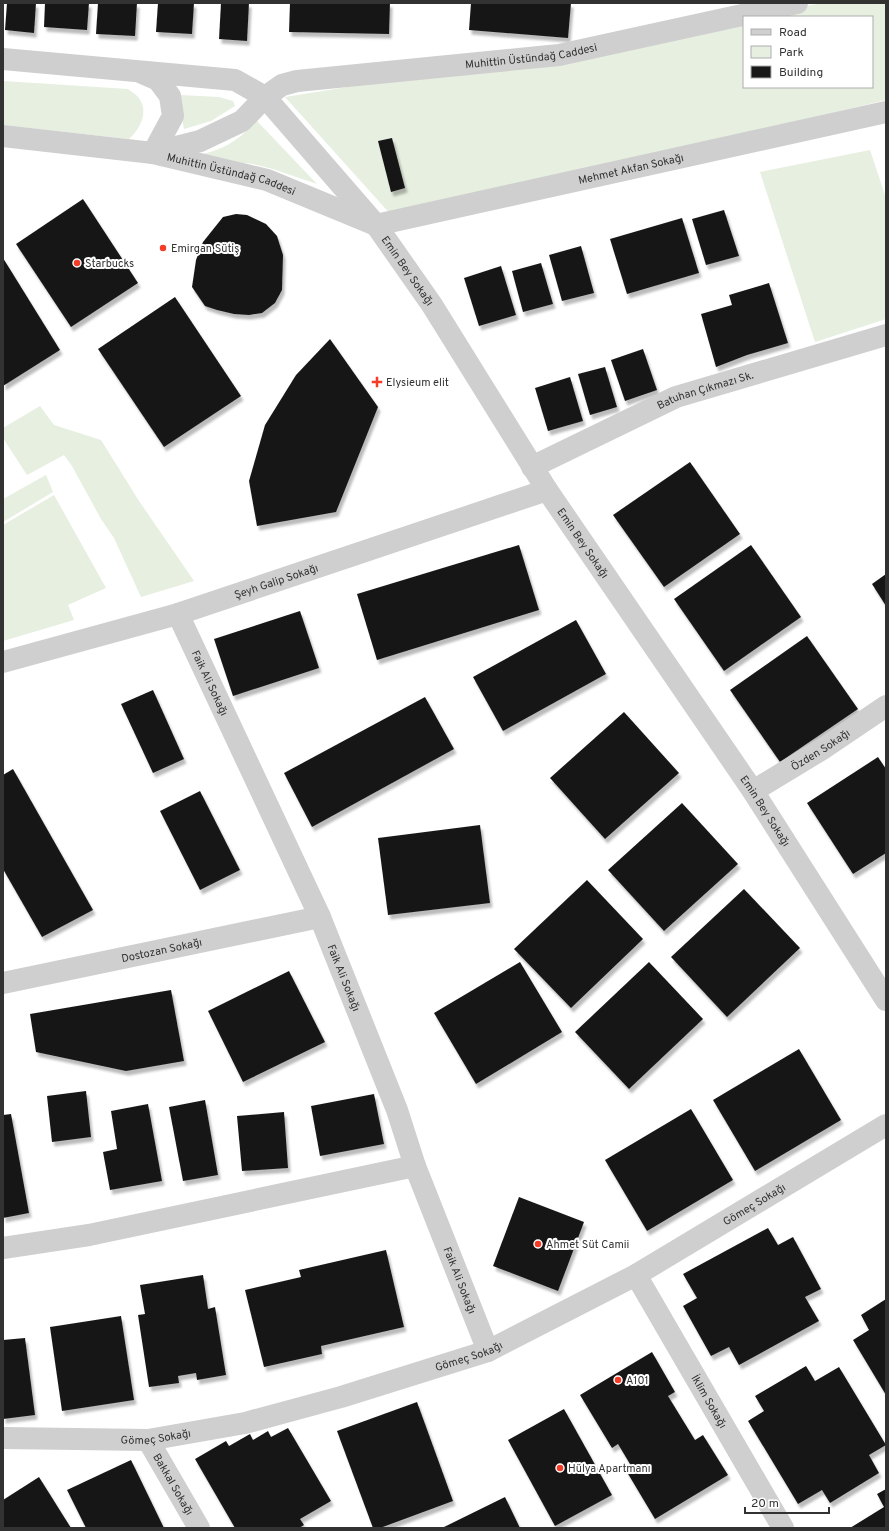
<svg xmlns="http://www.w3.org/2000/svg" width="889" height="1531" viewBox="0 0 889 1531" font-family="Overpass,sans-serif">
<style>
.green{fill:#e6efe0}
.building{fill:#191919;filter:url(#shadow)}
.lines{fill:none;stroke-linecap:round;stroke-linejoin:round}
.minor{stroke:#cfcfcf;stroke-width:22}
.tertiary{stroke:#cfcfcf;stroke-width:22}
.poi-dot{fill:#f43c29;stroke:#fff;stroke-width:1.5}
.labels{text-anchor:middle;stroke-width:4;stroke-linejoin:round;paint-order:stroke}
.street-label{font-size:11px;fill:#323232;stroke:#fff}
.poi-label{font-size:11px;fill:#323232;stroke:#fff;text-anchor:start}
</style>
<defs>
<filter id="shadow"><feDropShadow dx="2.5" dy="4.5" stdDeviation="1" flood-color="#0004"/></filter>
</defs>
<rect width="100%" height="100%" fill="#fff"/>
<g class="green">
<path d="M822,3H886V100L393,217L285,97L566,52L744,18V87H872V17H749Z"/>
<path d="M3,81L128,89C131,92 136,94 138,97C150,111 140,129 129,139L3,125Z"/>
<path d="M180,95L219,97L233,101L235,106L211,121L184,129L180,108Z"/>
<path d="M257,121L317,184L273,169L253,164L224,161L194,156C224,150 236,142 257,121Z"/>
<path d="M870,150L886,198V319L815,342L760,172Z"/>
<path d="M40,406L54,425L101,440L139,501L194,581L141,597L114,538L101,519L72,466L64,455L27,475L3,438V428Z"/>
<path d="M46,475L53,492L3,522V499Z"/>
<path d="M54,495L106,588L68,605L74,620L3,641V525Z"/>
</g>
<g class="building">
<path d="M7,3H36L34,33L5,30Z"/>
<path d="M45,3H89L87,30L44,27Z"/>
<path d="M98,3H137L135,36L96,34Z"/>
<path d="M158,3H194L192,34L156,32Z"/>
<path d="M221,3H249L247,41L219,39Z"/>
<path d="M290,3H390L389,34L289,32Z"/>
<path d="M471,3H571L568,38L469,30Z"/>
<path d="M392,138L405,188L391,192L378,141Z"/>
<path d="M83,199L138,283L71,327L16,244Z"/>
<path d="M724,210L739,256L706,265L692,219Z"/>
<path d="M236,214L247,215L266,224L277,236L283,255L282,290L275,303L262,313L249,315L234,314L217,310L205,306L192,287L196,260L203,242L223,217Z"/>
<path d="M682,218L699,273L627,294L610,239Z"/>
<path d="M581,246L594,293L562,301L549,255Z"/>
<path d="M3,258L60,350L3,386Z"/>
<path d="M541,263L553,304L523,312L512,271Z"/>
<path d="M501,266L516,315L479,326L464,278Z"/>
<path d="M769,283L788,343L747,355L716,367L701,314L732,305L729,295Z"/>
<path d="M175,297L241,396L164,447L98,349Z"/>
<path d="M330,339L378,407L336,512L257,526L249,481L265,425L296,375Z"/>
<path d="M643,349L657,390L625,401L611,360Z"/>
<path d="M605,367L617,407L590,415L578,374Z"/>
<path d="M570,377L583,421L548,431L535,388Z"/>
<path d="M690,462L740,534L664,587L613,515Z"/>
<path d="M519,545L539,610L377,660L357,594Z"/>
<path d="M751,545L801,617L724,671L674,599Z"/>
<path d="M886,574V606L872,584Z"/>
<path d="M300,611L319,668L233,696L214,639Z"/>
<path d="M576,620L606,674L503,731L473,677Z"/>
<path d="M807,636L858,709L780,762L730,690Z"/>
<path d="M153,690L184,759L153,773L121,704Z"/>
<path d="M425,697L454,749L312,827L284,773Z"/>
<path d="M624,712L679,773L605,839L550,778Z"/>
<path d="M878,757L886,769V853L853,874L807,803Z"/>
<path d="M13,769L93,910L42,937L3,869V775Z"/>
<path d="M200,791L240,870L200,890L160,811Z"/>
<path d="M682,803L738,864L664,931L608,870Z"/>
<path d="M480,825L490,903L388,915L378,838Z"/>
<path d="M587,880L643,939L571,1008L514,949Z"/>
<path d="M744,889L800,948L727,1017L671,957Z"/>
<path d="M520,962L562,1032L476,1084L434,1013Z"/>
<path d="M649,962L703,1019L629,1089L575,1032Z"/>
<path d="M289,971L325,1042L243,1082L208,1011Z"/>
<path d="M171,990L184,1061L126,1071L36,1052L30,1014Z"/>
<path d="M799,1049L841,1120L755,1171L713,1100Z"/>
<path d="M86,1091L91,1137L52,1142L47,1096Z"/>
<path d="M374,1094L384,1144L320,1156L311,1106Z"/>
<path d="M205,1100L218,1175L183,1181L169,1107Z"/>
<path d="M148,1104L162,1181L110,1190L103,1152L117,1149L111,1111Z"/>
<path d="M691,1109L733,1180L647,1231L605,1160Z"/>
<path d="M284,1112L288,1168L242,1171L237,1116Z"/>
<path d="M11,1114L29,1213L3,1218V1115Z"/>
<path d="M519,1197L584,1222L558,1291L493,1266Z"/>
<path d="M768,1228L778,1245L793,1237L821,1289L805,1297L819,1321L739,1365L729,1347L711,1356L683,1306L697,1298L683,1274Z"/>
<path d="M386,1250L404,1327L321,1346L322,1354L264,1367L245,1290L301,1277L299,1270Z"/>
<path d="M203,1275L208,1309L215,1307L226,1375L197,1380L196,1373L178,1376L179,1383L149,1387L138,1315L145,1314L140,1285Z"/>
<path d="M886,1299V1395L853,1340L869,1330L861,1315Z"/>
<path d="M121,1316L134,1400L62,1411L50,1327Z"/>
<path d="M25,1338L35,1415L3,1419V1340Z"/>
<path d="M652,1352L675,1392L668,1396L695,1440L703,1435L728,1475L655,1519L624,1467L630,1464L618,1444L612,1448L580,1395Z"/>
<path d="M806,1366L815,1381L839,1367L886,1445L869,1455L879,1473L830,1503L822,1490L798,1504L748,1421L764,1411L755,1396Z"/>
<path d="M417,1402L453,1501L380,1528H373L337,1431Z"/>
<path d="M564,1409L612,1495L555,1526L508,1440Z"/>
<path d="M288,1428L331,1501L300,1519L304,1525L299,1528H235L195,1459L226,1441L229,1446L250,1434L253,1440L268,1431L271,1437Z"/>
<path d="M131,1460L164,1528H86L67,1490Z"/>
<path d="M39,1477L71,1528H3V1500Z"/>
<path d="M886,1489V1528H850L884,1507L877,1494Z"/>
<path d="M505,1497L520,1528H442Z"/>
</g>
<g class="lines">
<g class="minor">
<path id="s1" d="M265,97L376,225L432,305L547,490L753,791L886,1000"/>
<path id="s2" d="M376,225L886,112"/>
<path id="s3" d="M532,467L676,397L886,335"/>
<path id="s4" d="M178,614L320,917L397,1110L415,1166L488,1351"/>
<path id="s5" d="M3,662L178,614L547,490"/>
<path id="s6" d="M753,791L824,748L886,706"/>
<path id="s7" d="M3,983L320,917"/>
<path d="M3,1248L89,1235L415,1166"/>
<path id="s8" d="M636,1275L783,1528"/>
<path id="s9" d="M3,1438L148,1440L245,1423L341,1397L488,1351L636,1275L886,1125"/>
<path id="s10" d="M148,1440L199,1528"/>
</g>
<g class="tertiary">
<path d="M3,59L235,80L265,97"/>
<path d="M142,73L158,80L170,96L173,116L153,153"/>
<path id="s11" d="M3,136L153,153L267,180L376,225"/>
<path id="s12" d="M153,153L200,141L242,121L265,97L282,85L297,81L559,55L797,3"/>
</g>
</g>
<g class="poi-dot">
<circle cx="163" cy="248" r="4"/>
<circle cx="77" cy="263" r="4"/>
<path d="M375 376h4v4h4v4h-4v4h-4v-4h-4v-4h4z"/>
<circle cx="538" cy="1244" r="4"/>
<circle cx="618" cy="1380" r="4"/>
<circle cx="560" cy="1468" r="4"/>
</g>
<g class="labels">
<g class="street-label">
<text dy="4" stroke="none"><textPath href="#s12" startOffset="400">Muhittin Üstündağ Caddesi</textPath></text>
<text dy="4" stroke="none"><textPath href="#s2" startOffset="261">Mehmet Akfan Sokağı</textPath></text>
<text dy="4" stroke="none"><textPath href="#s11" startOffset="232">Muhittin Üstündağ Caddesi</textPath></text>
<text dy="4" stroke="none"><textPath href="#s1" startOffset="225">Emin Bey Sokağı</textPath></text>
<text dy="4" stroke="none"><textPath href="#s3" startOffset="190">Batuhan Çıkmazı Sk.</textPath></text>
<text dy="4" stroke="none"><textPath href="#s1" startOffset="549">Emin Bey Sokağı</textPath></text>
<text dy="4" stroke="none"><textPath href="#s5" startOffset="285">Şeyh Galip Sokağı</textPath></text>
<text dy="4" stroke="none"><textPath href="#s4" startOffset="76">Faik Ali Sokağı</textPath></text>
<text dy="4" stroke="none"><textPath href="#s6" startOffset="79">Özden Sokağı</textPath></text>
<text dy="4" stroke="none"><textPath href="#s1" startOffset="873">Emin Bey Sokağı</textPath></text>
<text dy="4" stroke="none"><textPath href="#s7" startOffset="162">Dostozan Sokağı</textPath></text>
<text dy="4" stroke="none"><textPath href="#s4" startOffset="400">Faik Ali Sokağı</textPath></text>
<text dy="4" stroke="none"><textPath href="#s9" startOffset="801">Gömeç Sokağı</textPath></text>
<text dy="4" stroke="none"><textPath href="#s4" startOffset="724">Faik Ali Sokağı</textPath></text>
<text dy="4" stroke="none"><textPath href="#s9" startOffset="477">Gömeç Sokağı</textPath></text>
<text dy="4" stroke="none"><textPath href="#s8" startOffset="146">İklim Sokağı</textPath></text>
<text dy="4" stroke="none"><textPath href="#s9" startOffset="153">Gömeç Sokağı</textPath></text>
<text dy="4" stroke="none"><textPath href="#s10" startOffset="51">Bakkal Sokağı</textPath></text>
</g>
<g class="poi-label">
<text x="171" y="252">Emirgan Sütiş</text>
<text x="85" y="267">Starbucks</text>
<text x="386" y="386">Elysieum elit</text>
<text x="546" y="1248">Ahmet Süt Camii</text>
<text x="626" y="1384">A101</text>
<text x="568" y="1472">Hülya Apartmanı</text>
</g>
</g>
<rect width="889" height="1531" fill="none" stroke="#323232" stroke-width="8"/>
<rect x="743" y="16" width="130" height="72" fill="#ffffff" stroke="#adadad"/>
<rect x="751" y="29" width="20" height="6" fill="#cfcfcf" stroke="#adadad"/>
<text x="779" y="36" font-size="12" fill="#323232">Road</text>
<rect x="751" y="46" width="20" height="12" fill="#e6efe0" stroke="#adadad"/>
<text x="779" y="56" font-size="12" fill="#323232">Park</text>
<rect x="751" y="66" width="20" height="12" fill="#191919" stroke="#adadad"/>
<text x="779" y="76" font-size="12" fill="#323232">Building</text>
<path d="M745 1507v6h84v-6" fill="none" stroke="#323232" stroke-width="2"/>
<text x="751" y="1507" font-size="12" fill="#323232" stroke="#ffffff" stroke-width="3" paint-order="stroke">20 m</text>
</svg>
